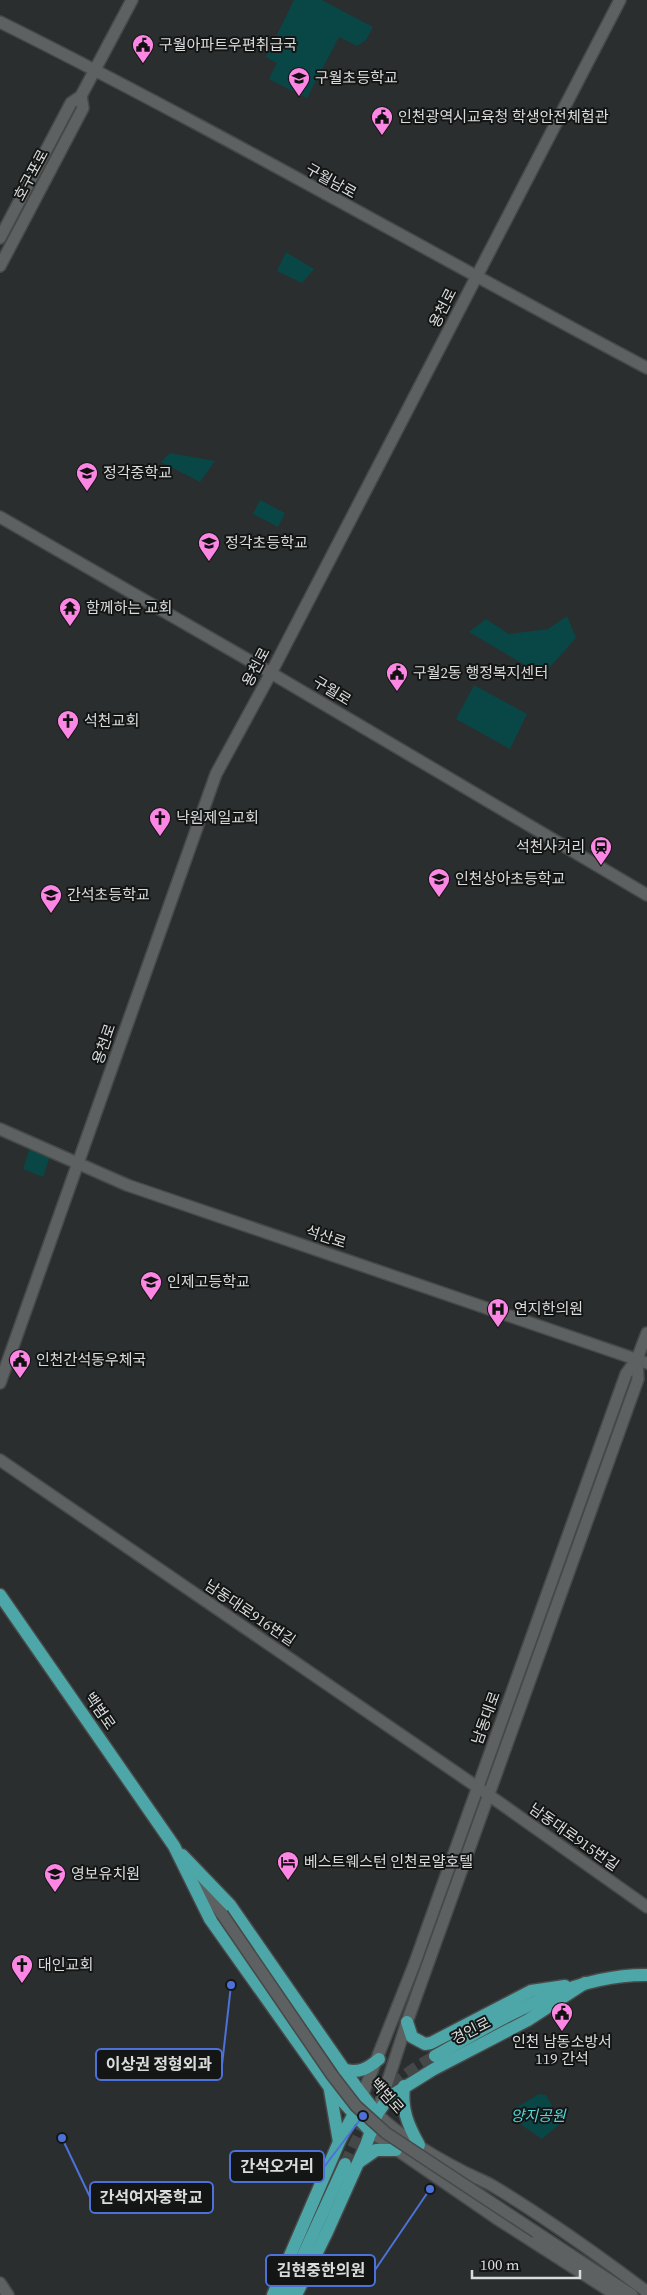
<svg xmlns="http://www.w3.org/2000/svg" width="647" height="2295" viewBox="0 0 647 2295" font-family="'Source Serif 4','Noto Sans KR',serif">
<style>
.green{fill:#094646}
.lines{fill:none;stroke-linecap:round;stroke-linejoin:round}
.primary-tunnel{stroke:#454848;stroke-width:12;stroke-dasharray:12 6;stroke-linecap:butt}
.secondary-casing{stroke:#474949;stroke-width:14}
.primary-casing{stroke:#474949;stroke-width:15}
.secondary{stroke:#5d6161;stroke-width:11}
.primary{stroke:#4da6a7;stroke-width:12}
.secondary-bridge-casing{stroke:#474949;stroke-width:14;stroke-linecap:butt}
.secondary-bridge{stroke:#5d6161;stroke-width:11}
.labels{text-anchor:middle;stroke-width:4;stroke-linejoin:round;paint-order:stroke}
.poi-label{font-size:15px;fill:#dadcdc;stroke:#141616;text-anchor:start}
.street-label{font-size:15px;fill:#dadcdc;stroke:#141616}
.park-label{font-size:15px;font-style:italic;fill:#50d7d8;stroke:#141616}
.leader{fill:none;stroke:#4c72d9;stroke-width:2}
.callout-dot{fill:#4c72d9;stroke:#141616;stroke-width:2}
.callout{fill:#141616;stroke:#4c72d9;stroke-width:2}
.callout-label{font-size:16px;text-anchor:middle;font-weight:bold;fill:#dadcdc}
</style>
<rect width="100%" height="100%" fill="#2b2e2e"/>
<g class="green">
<path d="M294,0H322L373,27L366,40L357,46L339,37L307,98L269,79L277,63L266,57Z"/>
<path d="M286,252L314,269L302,283L277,271Z"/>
<path d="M170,453L215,461L200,482L161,462Z"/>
<path d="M260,500L285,513L278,527L253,514Z"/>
<path d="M567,616L576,638L548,669L538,673L469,632L486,619L509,634L548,629Z"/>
<path d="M474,685L527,714L510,749L456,719Z"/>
<path d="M30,1148L50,1156L43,1177L23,1169Z"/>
<path d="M539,2094L546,2095L561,2123L542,2139L514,2120V2109Z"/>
</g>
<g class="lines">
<g class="primary-tunnel">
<path d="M381,2099C395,2080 415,2068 435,2056"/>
<path d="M345,2164L369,2115"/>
</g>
<g class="secondary-casing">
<g id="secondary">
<path d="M0,22C219,131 431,254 647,368"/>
<path d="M0,238L71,103L81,96L132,0"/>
<path d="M0,266L83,108L81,96"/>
<path d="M0,517L271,673L647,895"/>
<path d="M0,1129L127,1185L647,1363"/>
<path d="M637,1359L638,1379L407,2022L377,2114C401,2137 433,2156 462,2171C473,2177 483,2180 493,2186C546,2218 598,2255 647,2292"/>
<path d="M0,1383L216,774L271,673L620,0"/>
<path d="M0,1460L483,1791L647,1907"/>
<path d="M191,1870L222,1914"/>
<path d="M362,2096L414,1965L626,1374L637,1359L647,1333"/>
<path d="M371,2132L496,2218L616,2295"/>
<path d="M536,2232L632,2295"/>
<path d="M0,2283L8,2295"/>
</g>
</g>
<g class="primary-casing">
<g id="primary">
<path d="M0,1595L174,1846L210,1919L330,2088L371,2132"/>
<path d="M182,1855L230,1905L357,2088L377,2114"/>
<path d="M407,2022L412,2037L425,2044L431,2043L531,1991L565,1986"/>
<path d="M435,2056C501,2020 569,1974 647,1975"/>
<path d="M344,2070C360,2073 367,2069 379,2059"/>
<path d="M404,2086C401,2109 408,2125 419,2145"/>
<path d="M330,2090L339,2142"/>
<path d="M359,2162L376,2150H396"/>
<path d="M273,2295L339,2142L357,2108"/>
<path d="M285,2295L345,2164"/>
<path d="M296,2295L327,2232L366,2145L377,2114L389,2097L434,2069L528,2020L585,1983"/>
</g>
</g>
<use href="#secondary" class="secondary"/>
<use href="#primary" class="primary"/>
<g class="secondary-bridge-casing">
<path id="secondary-bridge" d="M222,1914L332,2075L356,2106L386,2133L536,2232"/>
</g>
<use href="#secondary-bridge" class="secondary-bridge"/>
</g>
<defs>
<g id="civic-pin" transform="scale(1.125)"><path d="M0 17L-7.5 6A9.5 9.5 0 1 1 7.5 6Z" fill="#fc86e4" stroke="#141616"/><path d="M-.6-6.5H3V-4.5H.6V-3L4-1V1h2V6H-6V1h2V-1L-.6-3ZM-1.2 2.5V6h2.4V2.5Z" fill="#111"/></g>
<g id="school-pin" transform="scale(1.125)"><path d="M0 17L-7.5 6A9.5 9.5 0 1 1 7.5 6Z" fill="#fc86e4" stroke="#141616"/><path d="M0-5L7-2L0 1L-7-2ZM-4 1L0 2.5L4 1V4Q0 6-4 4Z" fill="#111"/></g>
<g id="temple-pin" transform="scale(1.125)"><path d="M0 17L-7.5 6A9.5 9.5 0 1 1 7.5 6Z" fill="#fc86e4" stroke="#141616"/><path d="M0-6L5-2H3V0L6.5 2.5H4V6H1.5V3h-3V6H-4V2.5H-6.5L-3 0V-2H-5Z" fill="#111"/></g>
<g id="church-pin" transform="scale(1.125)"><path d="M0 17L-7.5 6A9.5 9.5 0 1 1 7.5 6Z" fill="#fc86e4" stroke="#141616"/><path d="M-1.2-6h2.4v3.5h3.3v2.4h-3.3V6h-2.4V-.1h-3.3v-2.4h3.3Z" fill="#111"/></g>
<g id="station-pin" transform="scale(1.125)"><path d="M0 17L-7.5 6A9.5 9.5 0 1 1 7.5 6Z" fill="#fc86e4" stroke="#141616"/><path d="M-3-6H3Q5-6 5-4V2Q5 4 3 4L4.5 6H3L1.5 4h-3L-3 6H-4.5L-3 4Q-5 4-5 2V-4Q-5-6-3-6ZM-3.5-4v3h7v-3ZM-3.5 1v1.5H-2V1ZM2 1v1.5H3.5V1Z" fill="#111"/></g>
<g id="hospital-pin" transform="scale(1.125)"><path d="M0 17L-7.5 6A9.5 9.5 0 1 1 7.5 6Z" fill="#fc86e4" stroke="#141616"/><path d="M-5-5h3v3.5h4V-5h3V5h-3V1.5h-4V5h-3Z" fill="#111"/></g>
<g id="hotel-pin" transform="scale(1.125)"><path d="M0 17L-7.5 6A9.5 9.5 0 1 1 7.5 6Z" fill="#fc86e4" stroke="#141616"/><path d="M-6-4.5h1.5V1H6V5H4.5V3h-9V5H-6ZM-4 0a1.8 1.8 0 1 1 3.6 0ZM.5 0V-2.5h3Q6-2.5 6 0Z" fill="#111"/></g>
</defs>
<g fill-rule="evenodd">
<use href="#civic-pin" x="143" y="45"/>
<use href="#school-pin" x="299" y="78"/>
<use href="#civic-pin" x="382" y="117"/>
<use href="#school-pin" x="87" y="473"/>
<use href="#school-pin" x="209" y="543"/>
<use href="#temple-pin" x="70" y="608"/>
<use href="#civic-pin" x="397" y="673"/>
<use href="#church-pin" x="68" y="721"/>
<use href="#church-pin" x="160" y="818"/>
<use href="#station-pin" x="601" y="847"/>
<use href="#school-pin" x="439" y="879"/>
<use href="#school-pin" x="51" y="895"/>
<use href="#school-pin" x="151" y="1282"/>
<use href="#hospital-pin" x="498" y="1309"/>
<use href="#civic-pin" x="20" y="1360"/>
<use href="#hotel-pin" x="288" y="1862"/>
<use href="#school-pin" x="55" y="1874"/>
<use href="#church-pin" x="22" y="1965"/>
<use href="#civic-pin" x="562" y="2013"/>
</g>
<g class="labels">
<g class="poi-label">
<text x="159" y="50">구월아파트우편취급국</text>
<text x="315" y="83">구월초등학교</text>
<text x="398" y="122">인천광역시교육청 학생안전체험관</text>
<text x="103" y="478">정각중학교</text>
<text x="225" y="548">정각초등학교</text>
<text x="86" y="613">함께하는 교회</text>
<text x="413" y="678">구월2동 행정복지센터</text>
<text x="84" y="726">석천교회</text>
<text x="176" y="823">낙원제일교회</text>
<text x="585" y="852" text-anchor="end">석천사거리</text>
<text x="455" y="884">인천상아초등학교</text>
<text x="67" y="900">간석초등학교</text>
<text x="167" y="1287">인제고등학교</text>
<text x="514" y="1314">연지한의원</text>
<text x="36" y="1365">인천간석동우체국</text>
<text x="304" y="1867">베스트웨스턴 인천로얄호텔</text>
<text x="71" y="1879">영보유치원</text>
<text x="38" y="1970">대인교회</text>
<text x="562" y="2047" text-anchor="middle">인천 남동소방서<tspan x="562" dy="17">119 간석</tspan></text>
</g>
<g class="street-label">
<text transform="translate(31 175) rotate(-62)" y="5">호구포로</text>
<text transform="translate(331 181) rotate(29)" y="5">구월남로</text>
<text transform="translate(443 308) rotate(-63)" y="5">용천로</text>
<text transform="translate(256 667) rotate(-62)" y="5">용천로</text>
<text transform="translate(332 691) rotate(31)" y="5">구월로</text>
<text transform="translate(104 1044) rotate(-71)" y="5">용천로</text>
<text transform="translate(326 1237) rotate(18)" y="5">석산로</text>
<text transform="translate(250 1613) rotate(34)" y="5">남동대로916번길</text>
<text transform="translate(100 1711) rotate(55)" y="5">백범로</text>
<text transform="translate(486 1718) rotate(-70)" y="5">남동대로</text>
<text transform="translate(574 1837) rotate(35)" y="5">남동대로915번길</text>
<text transform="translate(471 2031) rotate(-27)" y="5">경인로</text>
<text transform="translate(387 2096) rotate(48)" y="5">백범로</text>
</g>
<g class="park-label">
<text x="538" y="2121">양지공원</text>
</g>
</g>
<path class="leader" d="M231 1985L222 2065M363 2116L324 2167M62 2138L90 2197M430 2189L375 2270"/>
<g class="callout-dot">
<circle cx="231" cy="1985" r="5"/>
<circle cx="363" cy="2116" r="5"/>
<circle cx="62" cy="2138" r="5"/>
<circle cx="430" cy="2189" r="5"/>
</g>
<g class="callout">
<rect x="96" y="2049" width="126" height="31" rx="5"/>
<rect x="230" y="2151" width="94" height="31" rx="5"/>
<rect x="90" y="2182" width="123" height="31" rx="5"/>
<rect x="266" y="2255" width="109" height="31" rx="5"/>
</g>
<g class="callout-label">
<text x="159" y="2070">이상권 정형외과</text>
<text x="277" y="2172">간석오거리</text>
<text x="151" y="2203">간석여자중학교</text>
<text x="321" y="2276">김현중한의원</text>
</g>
<path d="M472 2270v8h108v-8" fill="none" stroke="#dadcdc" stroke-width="2.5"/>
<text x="480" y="2270" font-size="15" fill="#dadcdc" stroke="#141616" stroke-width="4" paint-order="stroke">100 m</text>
</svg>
